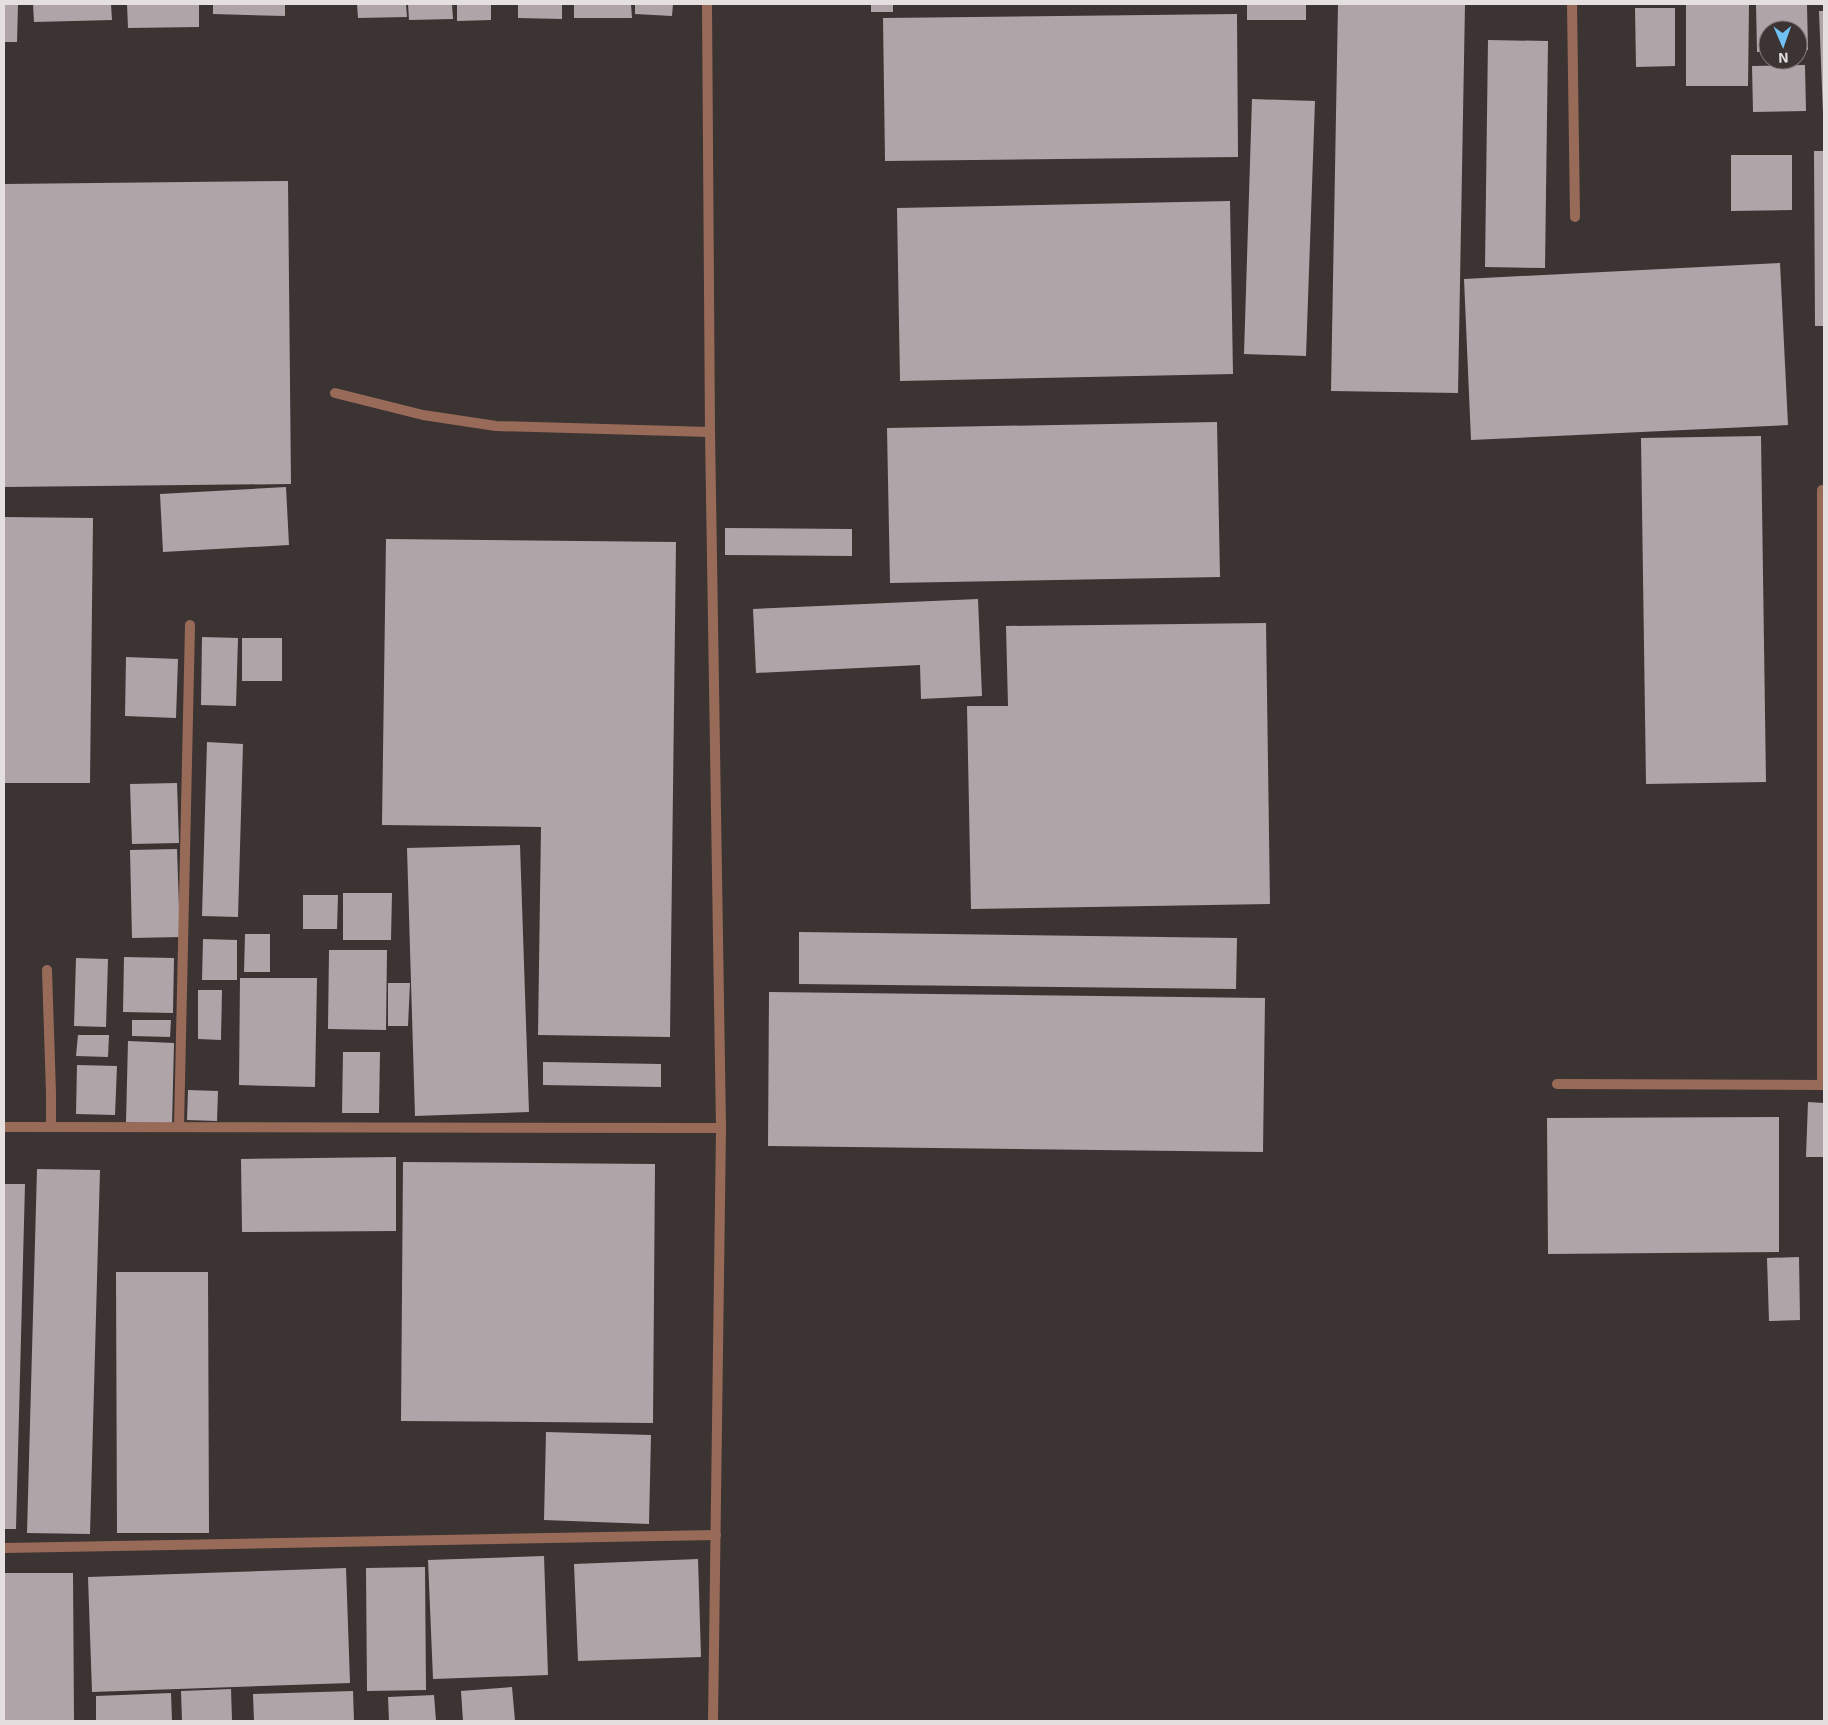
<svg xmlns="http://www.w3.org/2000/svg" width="1828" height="1725" viewBox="0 0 1828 1725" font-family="'Exo 2',sans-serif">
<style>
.building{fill:#afa5a9}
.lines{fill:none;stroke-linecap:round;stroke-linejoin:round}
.service{stroke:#986b58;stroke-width:10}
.minor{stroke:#986b58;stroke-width:10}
</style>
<rect width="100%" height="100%" fill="#3c3333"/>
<g class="building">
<path d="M4,4H18L17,42H4Z"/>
<path d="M33,4H111L112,20L34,22Z"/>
<path d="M127,4H199V27L128,28Z"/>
<path d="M213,4H285V16L213,14Z"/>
<path d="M357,4H406L407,17L358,18Z"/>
<path d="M408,4H452L453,19L409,20Z"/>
<path d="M457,4H491V20L457,21Z"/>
<path d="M518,4H562V19L518,18Z"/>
<path d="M574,4H631L632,18H574Z"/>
<path d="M635,4H673L672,16L635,14Z"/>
<rect x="871" y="4" width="22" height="8"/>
<rect x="1247" y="4" width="59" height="16"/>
<path d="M1338,4H1465L1458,393L1331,391Z"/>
<path d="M1686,4H1749L1748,86H1686Z"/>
<path d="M1756,4H1807L1808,50L1798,51V30H1768V52H1757Z"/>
<path d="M1635,8H1675V66L1636,67Z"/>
<path d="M1819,11H1824V114H1823Z"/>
<path d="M1237,14L1238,157L885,161L883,18Z"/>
<path d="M1488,40L1548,41L1545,268L1485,267Z"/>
<path d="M1805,65L1806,111L1753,112L1752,66Z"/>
<path d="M1252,99L1315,101L1306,356L1244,354Z"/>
<path d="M1814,151H1824V326H1815Z"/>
<path d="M1731,155H1792V210L1731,211Z"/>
<path d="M288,181L291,484L4,487V184Z"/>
<path d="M1230,201L1233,374L900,381L897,208Z"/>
<path d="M1780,263L1788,425L1471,440L1464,279Z"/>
<path d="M1217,422L1220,577L890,583L887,428Z"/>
<path d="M1761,436L1766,782L1646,784L1641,438Z"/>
<path d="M286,487L289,545L163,552L160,494Z"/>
<path d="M4,517L93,518L90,783H4Z"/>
<path d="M725,528L852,529V556L725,555Z"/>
<path d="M386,539L676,542L670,1037L538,1035L541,827L382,825Z"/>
<path d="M978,599L982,696L921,699L920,665L756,673L753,609Z"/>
<path d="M1266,623L1270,904L971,909L967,706H1008L1006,626Z"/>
<path d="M202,637L238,638L236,706L201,705Z"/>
<rect x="242" y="638" width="40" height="43"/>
<path d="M126,657L178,659L176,718L125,716Z"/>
<path d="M207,742L243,744L238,917L202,916Z"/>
<path d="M177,783L179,843L132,844L130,784Z"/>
<path d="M520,845L529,1112L415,1116L407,848Z"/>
<path d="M177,849L180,937L132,938L130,850Z"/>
<path d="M343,893H392L391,940H343Z"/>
<path d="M303,895H338L337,929H303Z"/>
<path d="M799,932L1237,938L1236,989L799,984Z"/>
<path d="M245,934H270V972H244Z"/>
<path d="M203,939L237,940V980H202Z"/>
<path d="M329,950H387L386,1030L328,1029Z"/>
<path d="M124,957L174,958L173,1013L123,1012Z"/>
<path d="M76,958L108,959L106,1027L74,1026Z"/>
<path d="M240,978H317L315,1087L239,1085Z"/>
<path d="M388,983H410L408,1026H388Z"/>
<path d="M198,990H222L221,1040L198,1039Z"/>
<path d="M769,992L1265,998L1263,1152L768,1146Z"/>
<path d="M132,1020H171L170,1037L132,1036Z"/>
<path d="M78,1035H109L108,1057L76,1056Z"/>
<path d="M128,1041L174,1043L172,1124L126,1122Z"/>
<path d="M343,1052H380L379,1113H342Z"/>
<path d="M543,1062L661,1064V1087L543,1085Z"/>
<path d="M77,1065L117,1066L115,1115L76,1114Z"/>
<path d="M188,1090L218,1091L217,1121L187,1120Z"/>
<path d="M1808,1102L1824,1103V1157H1806Z"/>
<path d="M1779,1117V1252L1548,1254L1547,1118Z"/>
<path d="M396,1157V1231L242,1232L241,1159Z"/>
<path d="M403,1162L655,1164L653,1423L401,1421Z"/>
<path d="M37,1169L100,1170L90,1534L27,1533Z"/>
<path d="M4,1184H25L16,1529H4Z"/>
<path d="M1799,1257L1800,1320L1769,1321L1767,1258Z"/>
<path d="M116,1272H208L209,1533H117Z"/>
<path d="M546,1432L651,1435L649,1524L544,1520Z"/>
<path d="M544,1556L548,1675L433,1679L428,1560Z"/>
<path d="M698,1559L701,1657L578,1661L574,1564Z"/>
<path d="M425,1567L426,1690L367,1691L366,1568Z"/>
<path d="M346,1568L350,1683L92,1692L88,1577Z"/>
<path d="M4,1573H73L74,1721H4Z"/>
<path d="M512,1687L515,1721H463L461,1691Z"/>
<path d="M231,1689L232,1721H182L181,1691Z"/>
<path d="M353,1691L354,1721H254L253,1694Z"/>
<path d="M171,1693L172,1721H96V1696Z"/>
<path d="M434,1695L436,1721H389L388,1697Z"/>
</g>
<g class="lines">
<g class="service">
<path d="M1572,4L1575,217"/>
<path d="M335,393L423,415L496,426L710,432"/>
<path d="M47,970L51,1093V1127"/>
<path d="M1557,1084L1824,1085"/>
<path d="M1822,1085V490"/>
<path d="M4,1548L716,1535"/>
</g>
<g class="minor">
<path d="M707,4L710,432L721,1128L713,1721"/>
<path d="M4,1127L721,1128"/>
<path d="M179,1127L190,625"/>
</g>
</g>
<rect width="1828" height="1725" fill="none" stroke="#e5dfdf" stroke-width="10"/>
<g transform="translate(1783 45) rotate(178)"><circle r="24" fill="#3c3333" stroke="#807878"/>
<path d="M0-4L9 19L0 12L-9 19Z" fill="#71c1f5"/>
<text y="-8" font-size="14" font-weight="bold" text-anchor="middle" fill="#e5dfdf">N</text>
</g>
</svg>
